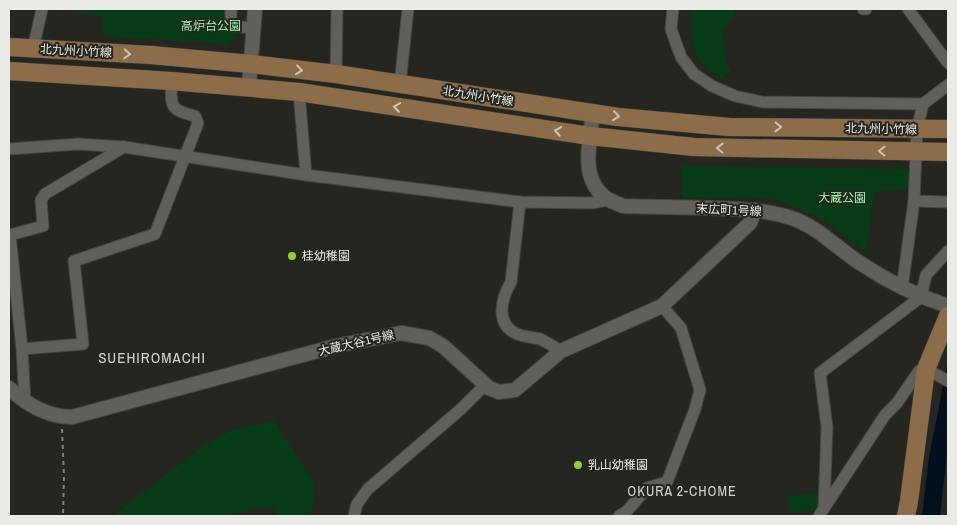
<svg xmlns="http://www.w3.org/2000/svg" width="957" height="525" viewBox="0 0 957 525" font-family="'Archivo Narrow','Noto Sans JP',sans-serif">
<style>
.green{fill:#083b18}
.water{fill:#00111d}
.lines{fill:none;stroke-linecap:round;stroke-linejoin:round}
.minor-casing{stroke:#44443f;stroke-width:13}
.tertiary-casing{stroke:#44443f;stroke-width:16}
.primary-casing{stroke:#44443f;stroke-width:19}
.path{stroke:#7f7f7b;stroke-width:2;stroke-dasharray:4 4;stroke-linecap:butt}
.minor{stroke:#605f59;stroke-width:11}
.tertiary{stroke:#605f59;stroke-width:14}
.primary{stroke:#8d6d49;stroke-width:18}
.oneway{stroke:#cec4b8}
.poi-dot{fill:#9bcb33;stroke:#262621;stroke-width:2}
.labels{text-anchor:middle;stroke-width:4;stroke-linejoin:round;paint-order:stroke}
.park-label{font-size:12px;fill:#9df7ad;stroke:#262621}
.street-label{font-size:12px;fill:#eaeae7;stroke:#262621}
.poi-label{font-size:12px;fill:#eaeae7;stroke:#262621;text-anchor:start}
.neighbourhood-label{font-size:14px;letter-spacing:1px;fill:#d3d2cc;stroke:#262621}
.quarter-label{font-size:15px;letter-spacing:1px;fill:#d3d2cc;stroke:#262621}
</style>
<rect width="100%" height="100%" fill="#262621"/>
<g class="green">
<path d="M64,9H237L236,38L227,44L103,36V17Z"/>
<path d="M693,9H733L736,12L723,31L726,65L731,70L722,79C717,76 710,72 706,68C690,51 690,30 693,9Z"/>
<path d="M682,166L908,169V189L874,192L866,252L820,218L777,200L751,197L682,198Z"/>
<path d="M274,421L314,483L313,506L310,516H274L276,507L255,508L232,516H113L204,445L232,430Z"/>
<path d="M820,493L821,510L789,513L787,496Z"/>
</g>
<path class="water" d="M948,360V444L940,516H922L929,457Z"/>
<g class="lines">
<g class="minor-casing">
<g id="minor">
<path d="M231,9V26L253,28"/>
<path d="M673,9L671,29L681,57L694,74L712,86L735,96L762,102L923,104L948,85"/>
<path d="M863,9H866"/>
<path d="M908,9L948,63"/>
<path d="M33,49L42,9"/>
<path d="M336,74L337,9"/>
<path d="M400,84L408,9"/>
<path d="M299,92L306,175"/>
<path d="M9,149L78,144L124,147L306,175L520,202L593,203L608,200"/>
<path d="M914,201L948,202"/>
<path d="M520,202L511,282C501,299 495,324 517,334C524,337 533,337 540,339C547,342 554,347 561,351"/>
<path d="M902,288L914,201L917,129L923,104"/>
<path d="M22,349L83,344L74,261L155,234L198,123L195,116C168,109 172,107 171,81"/>
<path d="M25,403L22,349L10,235L43,226L41,200L45,194L124,147"/>
<path d="M824,508L827,427L820,373L921,297L926,275L948,251"/>
<path d="M354,516L357,504L368,489L461,409L485,385"/>
<path d="M619,516L627,511L647,488L667,482L695,409L700,390L681,328L662,306"/>
<path d="M819,516L885,415L897,403L919,371L926,369L948,381"/>
</g>
</g>
<g class="tertiary-casing">
<g id="tertiary">
<path d="M249,86L255,9"/>
<path d="M593,113C590,142 578,181 609,200C613,202 619,204 623,206C651,207 679,207 707,208C738,209 768,209 797,220C821,230 838,249 860,263C887,281 917,296 948,306"/>
<path d="M9,388C27,405 47,417 72,417L336,346L401,333L429,338L443,346L489,388L499,392L515,390L561,351L662,306L750,223L755,210"/>
</g>
</g>
<g class="primary-casing">
<g id="primary">
<path d="M9,47L151,55L251,64L336,74L618,117L729,127L948,129"/>
<path d="M9,71L171,81L299,92L590,136L694,147L948,152"/>
<path d="M906,516L909,501L926,369L948,316"/>
</g>
</g>
<path class="path" d="M62,429L64,477L63,516"/>
<use href="#minor" class="minor"/>
<use href="#tertiary" class="tertiary"/>
<use href="#primary" class="primary"/>
</g>
<defs><path id="oneway-chevron" d="M-2-3.5L2.5 0L-2 3.5" fill="none" stroke-width="1.6" stroke-linecap="round" stroke-linejoin="round" transform="scale(1.25)"/></defs>
<g class="oneway">
<use href="#oneway-chevron" transform="translate(127 54) rotate(3)"/>
<use href="#oneway-chevron" transform="translate(299 70) rotate(7)"/>
<use href="#oneway-chevron" transform="translate(397 107) rotate(-171)"/>
<use href="#oneway-chevron" transform="translate(616 116) rotate(7)"/>
<use href="#oneway-chevron" transform="translate(778 127) rotate(1)"/>
<use href="#oneway-chevron" transform="translate(558 131) rotate(-171)"/>
<use href="#oneway-chevron" transform="translate(720 148) rotate(-179)"/>
<use href="#oneway-chevron" transform="translate(882 151) rotate(-179)"/>
</g>
<g class="poi-dot">
<circle cx="292" cy="256" r="5"/>
<circle cx="578" cy="465" r="5"/>
</g>
<g class="labels">
<g class="park-label">
<text x="211" y="30">高炉台公園</text>
<text x="842" y="202">大蔵公園</text>
</g>
<g class="street-label">
<text transform="translate(76 51) rotate(3)" y="4">北九州小竹線</text>
<text transform="translate(478 96) rotate(9)" y="4">北九州小竹線</text>
<text transform="translate(881 129) rotate(1)" y="4">北九州小竹線</text>
<text transform="translate(729 210) rotate(3)" y="4">末広町1号線</text>
<text transform="translate(356 343) rotate(-13)" y="4">大蔵大谷1号線</text>
</g>
<g class="poi-label">
<text x="302" y="260">桂幼稚園</text>
<text x="588" y="469">乳山幼稚園</text>
</g>
<g class="neighbourhood-label">
<text x="682" y="496">OKURA 2-CHOME</text>
</g>
<g class="quarter-label">
<text x="152" y="363">SUEHIROMACHI</text>
</g>
</g>
<rect width="957" height="525" fill="none" stroke="#eaeae7" stroke-width="20"/>
</svg>
